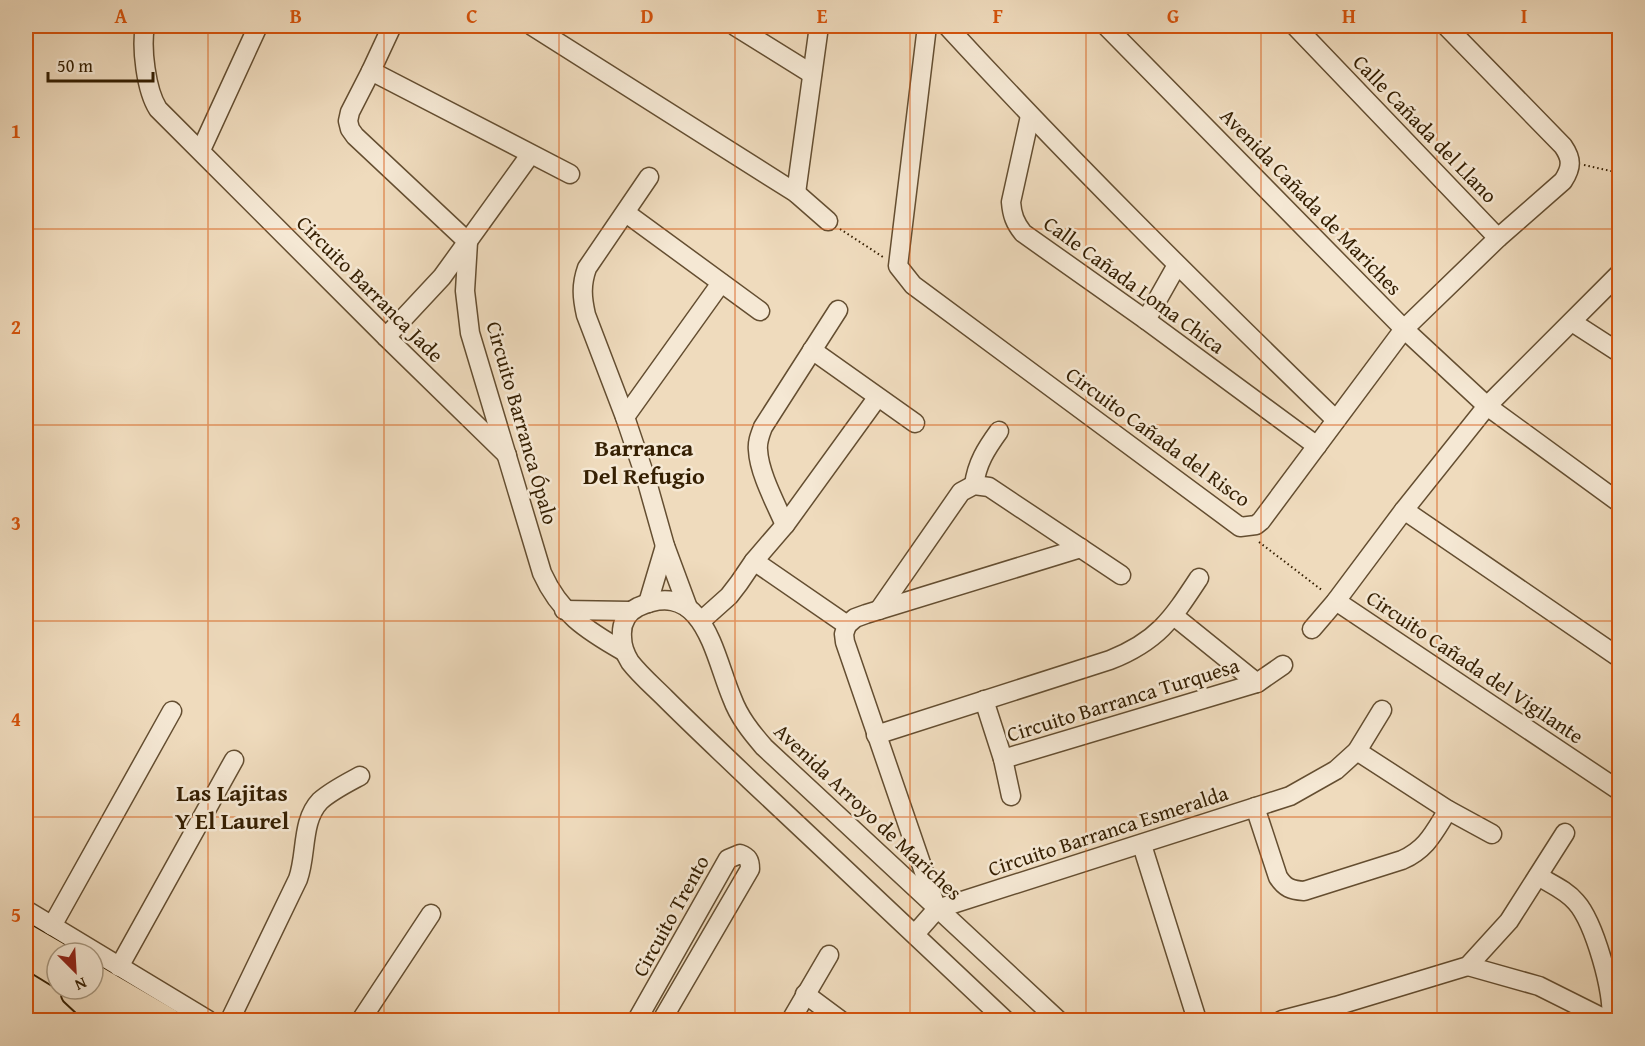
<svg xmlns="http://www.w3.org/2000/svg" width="1645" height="1046" viewBox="0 0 1645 1046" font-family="'Gentium Book Plus',serif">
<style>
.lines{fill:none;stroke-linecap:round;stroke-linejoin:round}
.minor-casing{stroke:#644e31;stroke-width:21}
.major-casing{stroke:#351f02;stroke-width:26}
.path{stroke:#351f02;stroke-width:2;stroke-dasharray:1.5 3;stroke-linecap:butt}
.minor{stroke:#f5e8d4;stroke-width:18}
.major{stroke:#efdbbd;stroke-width:22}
.grid{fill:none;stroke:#d6530b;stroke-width:1.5;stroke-opacity:0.55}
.labels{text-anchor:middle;stroke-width:5;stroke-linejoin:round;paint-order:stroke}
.street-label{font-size:21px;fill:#351f02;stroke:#f5e8d4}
.quarter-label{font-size:24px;font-weight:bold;fill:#351f02;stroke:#f5e8d4}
.neatline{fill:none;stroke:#d6530b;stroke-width:2}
.grid-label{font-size:20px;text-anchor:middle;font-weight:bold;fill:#d6530b}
</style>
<rect width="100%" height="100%" fill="#efdbbd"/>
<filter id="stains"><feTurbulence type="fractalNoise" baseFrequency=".00333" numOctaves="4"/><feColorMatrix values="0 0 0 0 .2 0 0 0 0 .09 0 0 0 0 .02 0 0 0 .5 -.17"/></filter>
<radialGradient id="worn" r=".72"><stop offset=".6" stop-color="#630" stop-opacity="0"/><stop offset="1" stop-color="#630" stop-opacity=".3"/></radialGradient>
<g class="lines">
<g class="minor-casing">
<g id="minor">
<path d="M145,26C141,48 146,90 158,109L386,337L507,455"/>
<path d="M392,26L371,71L350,112L348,121L350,129L355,136L468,242L465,291L470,333L542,573C560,613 586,630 623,651"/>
<path d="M532,26L796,193L828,221"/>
<path d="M735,26L812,74"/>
<path d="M927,26L898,266L913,285L1240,527L1256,525L1261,521L1404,329L1498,238L1563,181C1572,167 1572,159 1563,146L1446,26"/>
<path d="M947,26C1072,162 1203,291 1336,420"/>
<path d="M1106,26L1404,329L1487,406L1620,503"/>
<path d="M1295,26L1498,238"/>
<path d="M371,71L570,174"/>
<path d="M1030,116L1011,202C1012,215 1015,223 1023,233L1146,320L1317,446"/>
<path d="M201,150L258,26"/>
<path d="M649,177L587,268C581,285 582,297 586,315L625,417L647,482L665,546L688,608"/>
<path d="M796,193L819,26"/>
<path d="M626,213L760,311"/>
<path d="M1146,320L1177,265"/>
<path d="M1572,322L1620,353"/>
<path d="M386,337L442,277L530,155"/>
<path d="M812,350L915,423"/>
<path d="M625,417L721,283"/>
<path d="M974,485C977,463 986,449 999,431"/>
<path d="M1404,510L1620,658"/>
<path d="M785,525C776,504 759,473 758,450C757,442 760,435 763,427L838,310"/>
<path d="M754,561L847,625"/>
<path d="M1336,601L1620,791"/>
<path d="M648,603L665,546"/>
<path d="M564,610L630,611"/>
<path d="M879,610L961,492L974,485L989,487L1121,575"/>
<path d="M1174,616L1257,683"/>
<path d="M701,621L729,596L739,583L754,561L785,525L877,398"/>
<path d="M847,625L844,634L845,642L935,904"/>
<path d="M847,625L855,618L866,614L1081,548"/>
<path d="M1312,629L1336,601L1404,510L1487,406L1620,273"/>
<path d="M984,700L1003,759L1011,796"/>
<path d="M876,735L1110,660C1158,641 1172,619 1199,578"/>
<path d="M1357,751L1448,810L1492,834"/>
<path d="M1003,759L1257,683L1283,665"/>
<path d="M1255,807L1278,877C1285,888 1291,890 1304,891L1402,860C1427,849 1434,832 1448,810"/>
<path d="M1142,845L1197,1020"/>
<path d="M1538,876C1551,884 1566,890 1576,902C1594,922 1615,994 1611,1020"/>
<path d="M26,910L208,1020"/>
<path d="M52,926L172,711"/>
<path d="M915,934L937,909L1290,796L1336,770L1357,751L1382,710"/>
<path d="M1468,966L1539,986L1607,1020"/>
<path d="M119,967L234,760"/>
<path d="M805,994L840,1020"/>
<path d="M230,1020L298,879C307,854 301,821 320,801C331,791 347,783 360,776"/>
<path d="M361,1020L431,914"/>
<path d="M637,1020L728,859L740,854C748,857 750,860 750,869L662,1020"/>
<path d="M791,1020L829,955"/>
<path d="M1005,1020C921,940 835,860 750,780C722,753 693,726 665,698C654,687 640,675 630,662C625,654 622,647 622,637C621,624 626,613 638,607C704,577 714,656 732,698C739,717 751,732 764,747L1058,1020"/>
<path d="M1282,1020L1336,1006L1468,966L1509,921L1565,833"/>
</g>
</g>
<g class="major-casing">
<g id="major">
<path d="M26,935L57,953"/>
<path d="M26,956L57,975"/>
<path d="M93,975L170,1020"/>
<path d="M81,989L136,1020"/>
<path d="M73,994L101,1020"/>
</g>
</g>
<g class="path">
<path d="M1584,165L1620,173"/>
<path d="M840,229L883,257"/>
<path d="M1259,542L1323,591"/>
</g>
<use href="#minor" class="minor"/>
<use href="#major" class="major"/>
</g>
<path class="grid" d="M208,26V1020M384,26V1020M559,26V1020M735,26V1020M910,26V1020M1086,26V1020M1261,26V1020M1437,26V1020M26,229H1620M26,425H1620M26,621H1620M26,817H1620"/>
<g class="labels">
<g class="street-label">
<text transform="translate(1425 129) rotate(46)" y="7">Calle Cañada del Llano</text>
<text transform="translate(1311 202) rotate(46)" y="7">Avenida Cañada de Mariches</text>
<text transform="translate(1134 285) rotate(36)" y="7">Calle Cañada Loma Chica</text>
<text transform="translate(370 289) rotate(45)" y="7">Circuito Barranca Jade</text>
<text transform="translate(522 423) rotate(74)" y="7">Circuito Barranca Ópalo</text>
<text transform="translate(1158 437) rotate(36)" y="7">Circuito Cañada del Risco</text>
<text transform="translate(1475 667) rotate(34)" y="7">Circuito Cañada del Vigilante</text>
<text transform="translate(1123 700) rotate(-17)" y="7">Circuito Barranca Turquesa</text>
<text transform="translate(868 812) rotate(43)" y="7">Avenida Arroyo de Mariches</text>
<text transform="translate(1108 831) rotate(-18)" y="7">Circuito Barranca Esmeralda</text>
<text transform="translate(671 916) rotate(-61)" y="7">Circuito Trento</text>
</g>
<g class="quarter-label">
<text x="644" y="456">Barranca<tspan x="644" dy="28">Del Refugio</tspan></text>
<text x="232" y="801">Las Lajitas<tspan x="232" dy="28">Y El Laurel</tspan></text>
</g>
</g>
<rect width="1645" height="1046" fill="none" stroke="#efdbbd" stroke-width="66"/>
<g transform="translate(75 971) rotate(156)"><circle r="28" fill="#f5e8d4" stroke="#a89880" stroke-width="1.5"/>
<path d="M0-4.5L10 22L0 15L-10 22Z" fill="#8f2418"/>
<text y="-9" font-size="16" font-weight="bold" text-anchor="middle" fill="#351f02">N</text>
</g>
<path d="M48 72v9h105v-9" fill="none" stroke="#351f02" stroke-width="3"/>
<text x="57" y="72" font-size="18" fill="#351f02" stroke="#f5e8d4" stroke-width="4.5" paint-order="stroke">50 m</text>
<rect x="33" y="33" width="1579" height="980" class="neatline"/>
<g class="grid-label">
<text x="121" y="23">A</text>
<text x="296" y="23">B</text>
<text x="472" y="23">C</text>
<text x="647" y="23">D</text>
<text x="822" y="23">E</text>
<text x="998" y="23">F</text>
<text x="1173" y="23">G</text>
<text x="1349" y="23">H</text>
<text x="1524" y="23">I</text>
<text x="16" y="138">1</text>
<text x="16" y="334">2</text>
<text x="16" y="530">3</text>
<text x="16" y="726">4</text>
<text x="16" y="922">5</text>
</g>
<rect width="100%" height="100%" filter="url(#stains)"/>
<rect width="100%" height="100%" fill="url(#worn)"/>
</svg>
